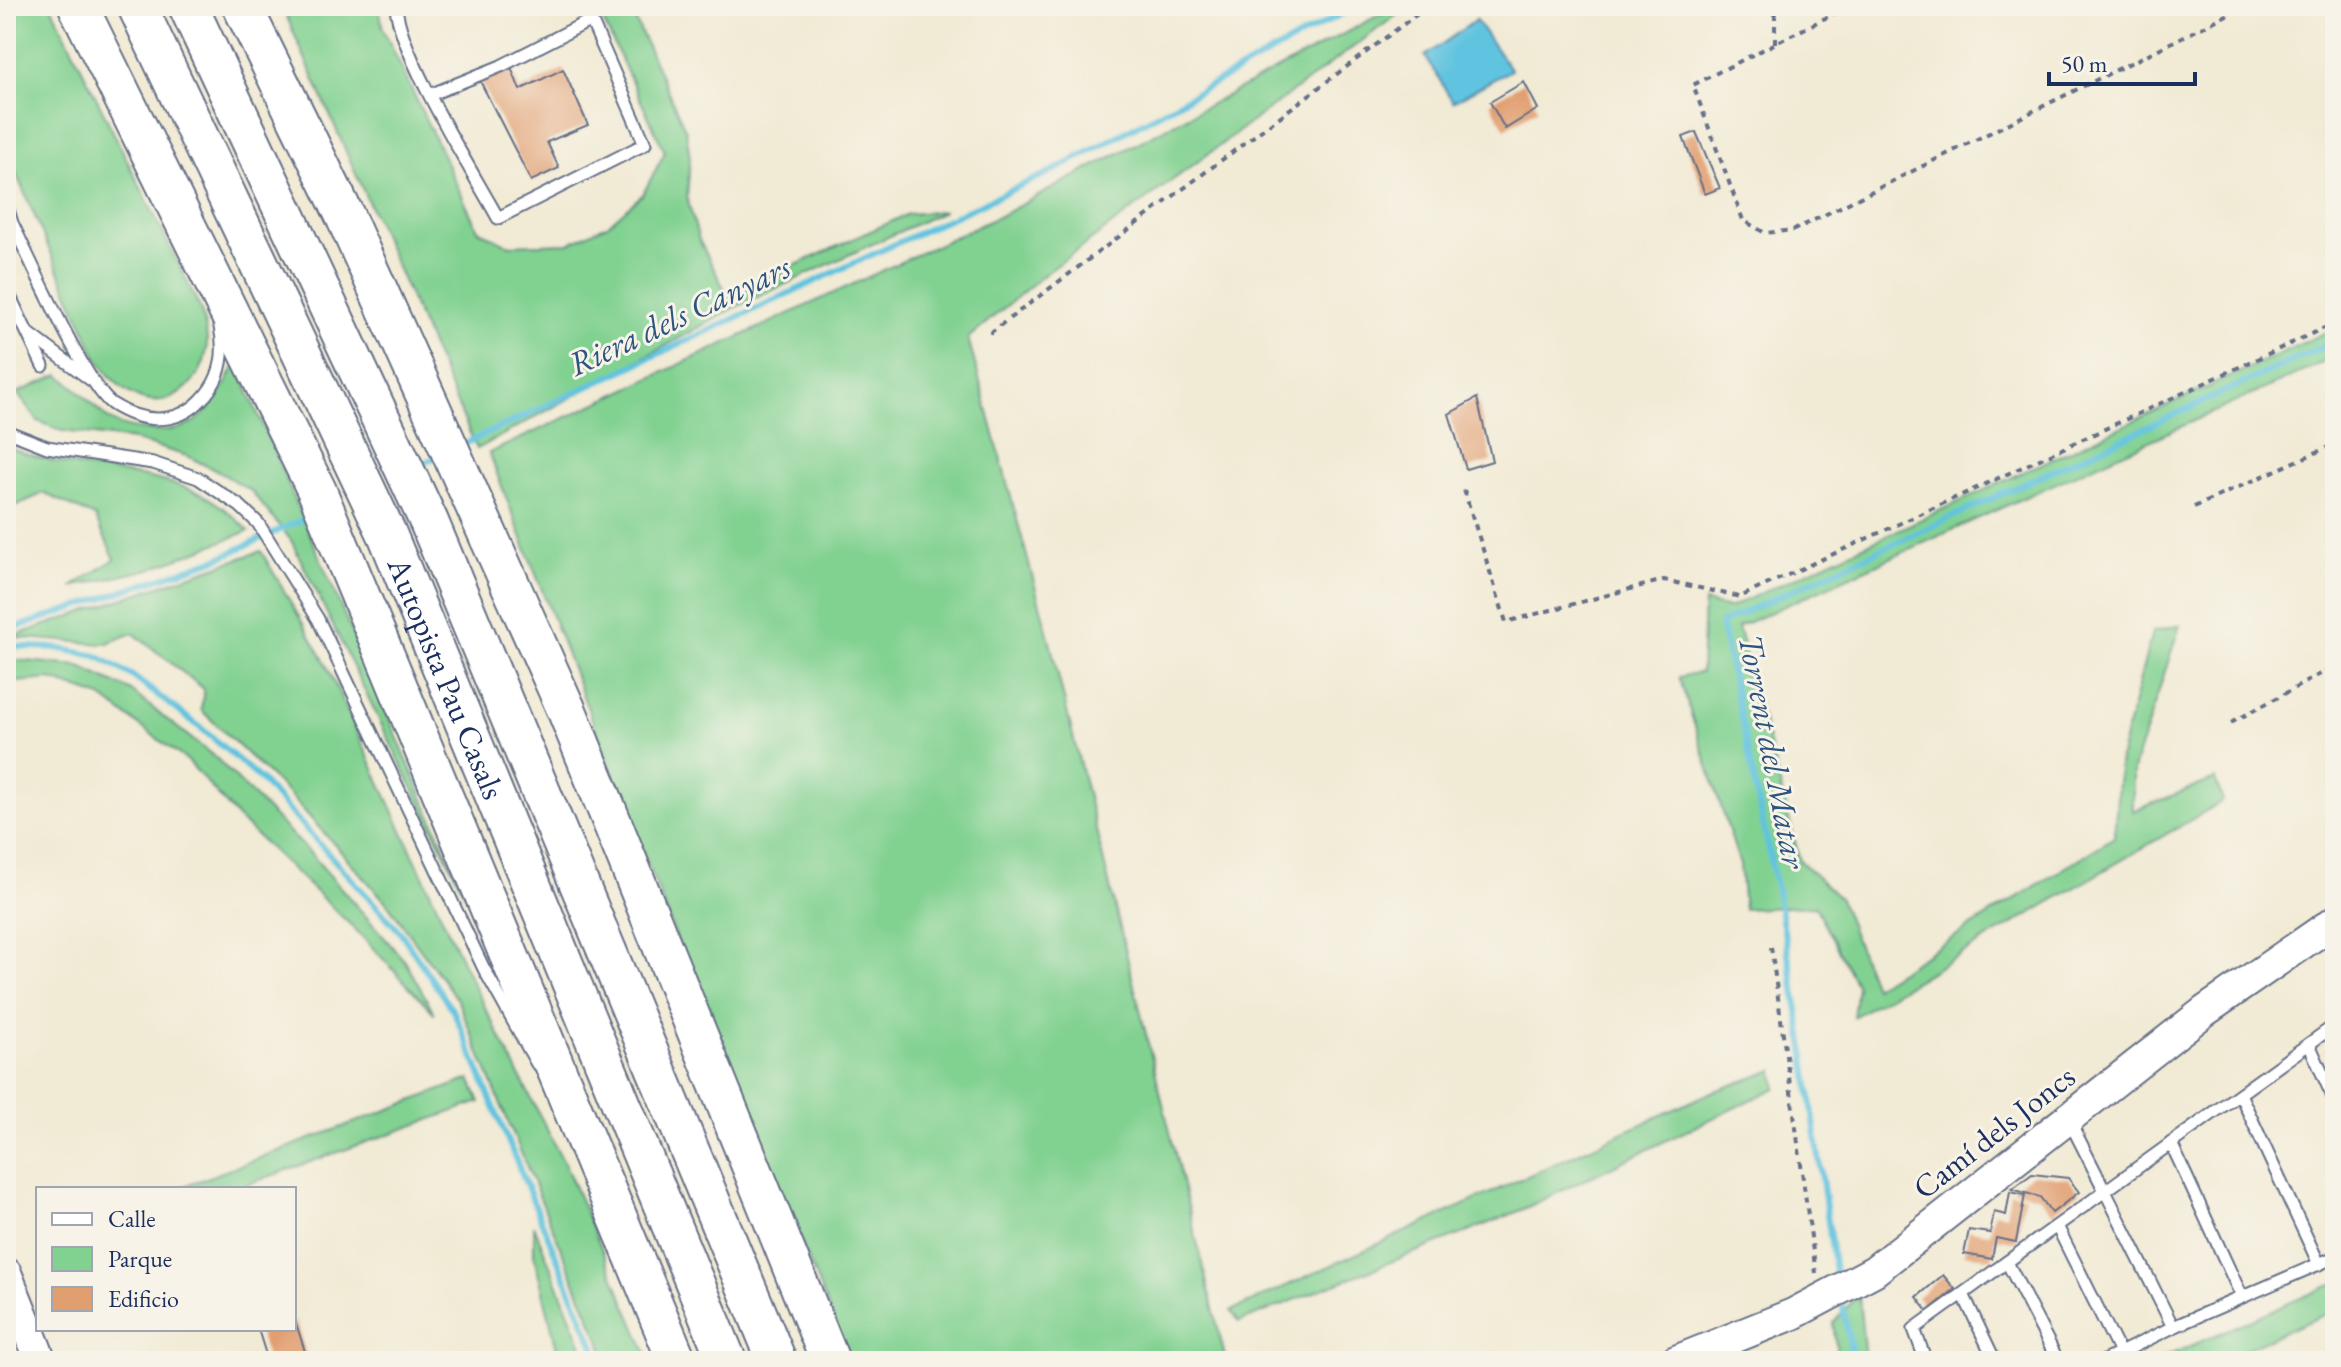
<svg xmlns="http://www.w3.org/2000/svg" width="2341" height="1367" viewBox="0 0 2341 1367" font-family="'EB Garamond',serif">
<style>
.green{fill:#81d191;stroke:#4e8078;stroke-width:2}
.water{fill:#61c3df;stroke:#3e799e;stroke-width:2}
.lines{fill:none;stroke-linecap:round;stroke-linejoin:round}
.stream{stroke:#61c3df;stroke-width:6}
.building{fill:#e19e6f}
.lane-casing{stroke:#667087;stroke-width:15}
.secondary-casing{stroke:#667087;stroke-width:34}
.highway-casing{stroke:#667087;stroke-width:42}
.path{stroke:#667087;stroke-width:4;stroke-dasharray:6 6;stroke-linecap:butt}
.lane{stroke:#fff;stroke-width:11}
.secondary{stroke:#fff;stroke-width:30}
.highway{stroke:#fff;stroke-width:38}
.labels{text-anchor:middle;stroke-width:6;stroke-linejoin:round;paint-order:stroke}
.street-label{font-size:32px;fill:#1b2f5e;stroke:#f7f3e8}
.water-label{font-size:34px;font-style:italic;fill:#2c547e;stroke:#f7f3e8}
</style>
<rect width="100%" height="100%" fill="#f7f3e8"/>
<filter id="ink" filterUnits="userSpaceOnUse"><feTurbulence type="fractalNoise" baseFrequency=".0125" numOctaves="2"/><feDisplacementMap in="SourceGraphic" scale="16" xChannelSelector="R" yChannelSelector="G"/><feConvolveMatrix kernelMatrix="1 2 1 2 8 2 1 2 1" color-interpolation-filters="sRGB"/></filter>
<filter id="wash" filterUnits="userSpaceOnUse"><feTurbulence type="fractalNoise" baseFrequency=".006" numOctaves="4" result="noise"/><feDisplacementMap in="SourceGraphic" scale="32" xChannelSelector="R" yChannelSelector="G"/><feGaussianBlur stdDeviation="1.8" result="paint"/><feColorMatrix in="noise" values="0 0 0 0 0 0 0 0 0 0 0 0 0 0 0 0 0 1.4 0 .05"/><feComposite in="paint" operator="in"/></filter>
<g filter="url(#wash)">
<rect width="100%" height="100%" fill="#f1ead4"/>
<g class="green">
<path d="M18,6H51L201,310C203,320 207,331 207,341C207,359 201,374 188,386C154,420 117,391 97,358L18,178C0,120 15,65 18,6Z"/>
<path d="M282,6H379L383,29L478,230L508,245L570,243L609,224L643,194L665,152L596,6H629L686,131L690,158L687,198L699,240L728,296L908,214L944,211L736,307L477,449Z"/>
<path d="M1396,6H1409L1041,277L968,338L1049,638L1226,1361H850L673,929L489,453L1004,214Z"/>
<path d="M2335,328V357L1738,627L1800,861L1840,899L1874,987L2114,837L2120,756L2152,632L2180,625L2133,770V811L2215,779L2223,801L1853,1017L1857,986L1815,906L1744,909L1740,865L1679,677L1701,672L1704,602L1729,608Z"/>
<path d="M236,363L465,895L291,540L251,491L219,472L187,456L134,440L62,431L38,421L17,393L59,375C78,388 92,406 110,420C119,426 135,429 146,430C197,437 217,405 236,363Z"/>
<path d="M6,446C66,472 133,467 194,491C215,499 233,516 249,531L150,569L72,587L115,559L95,517L44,493L6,510Z"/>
<path d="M261,551L324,660L467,972L566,1167L650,1361H608L457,999L386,902L289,794L201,710L204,689L133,633L105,644L11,637Z"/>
<path d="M16,660L78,666L130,690L217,759L310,853L405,961L435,1014L356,930L238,818L189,762L101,697L50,679L6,683V664Z"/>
<path d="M1774,1070L1776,1088L1517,1212L1239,1322L1231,1311L1712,1092Z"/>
<path d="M470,1079L480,1102L234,1189H177Z"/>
<path d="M534,1225L588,1361H560L534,1255Z"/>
<path d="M2335,1283V1310L2218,1361H2156Z"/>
<path d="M1859,1294L1865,1361H1838L1833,1323Z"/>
</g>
<path class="water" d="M1476,20L1511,70L1453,102L1425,56Z"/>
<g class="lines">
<g class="stream">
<path d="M462,445L1061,167L1356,6"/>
<path d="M415,467L438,456"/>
<path d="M6,631L217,559L314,514"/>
<path d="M6,646L56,648L97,656L131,675L201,728L259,778L401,933L455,1014L600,1361"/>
<path d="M1835,1272L1801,1028L1776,885L1721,623L2335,341"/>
<path d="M1843,1307L1853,1361"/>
</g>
</g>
<g id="blocks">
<g class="building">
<path d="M510,65L520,90L563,69L588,125L547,142L559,168L531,181L479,79Z"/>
<path d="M1524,82L1538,109L1505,129L1490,102Z"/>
<path d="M1696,132L1720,188L1705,194L1683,137Z"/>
<path d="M1477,398L1492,461L1466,469L1449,414Z"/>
<path d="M2032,1174L2068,1178L2079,1192L2052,1213L2040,1197L2012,1189Z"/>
<path d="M2010,1192L2025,1195L2016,1242L1996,1238L1992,1259L1964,1254L1969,1230L1990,1233L1994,1212L2006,1215Z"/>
<path d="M1943,1275L1955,1289L1928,1311L1917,1297Z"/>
<path d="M295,1320L308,1361H268L258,1329H294Z"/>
</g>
</g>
</g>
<g filter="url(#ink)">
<use href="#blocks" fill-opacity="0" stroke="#667087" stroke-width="2"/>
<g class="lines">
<g class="lane-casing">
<g id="lane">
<path d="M396,6C399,54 472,171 498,218L645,144L585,6"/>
<path d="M432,94L501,66L591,20"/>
<path d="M6,203L12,223C29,257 87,387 112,404C141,423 176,426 201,400C221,380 226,355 220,327"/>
<path d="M6,288L43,366"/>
<path d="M31,335L91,380"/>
<path d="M6,431L47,447L153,463L198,478L240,506L258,523L318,619L484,969L537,1064"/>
<path d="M2309,1044L2335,1102"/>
<path d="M2240,1094L2319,1264"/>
<path d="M2171,1143L2242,1297"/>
<path d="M2057,1226L2120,1353"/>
<path d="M2007,1262L2058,1361"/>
<path d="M1963,1294L1995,1361"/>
<path d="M2173,1327L2105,1191L2335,1025"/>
<path d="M1926,1361L1914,1329L2105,1191L2070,1122"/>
<path d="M2104,1361L2173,1327L2335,1257"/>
</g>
</g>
<g class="secondary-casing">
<g id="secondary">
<path d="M6,1273L41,1361"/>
<path d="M1676,1361L1793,1314L1874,1271L2205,1011L2335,921"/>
</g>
</g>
<g class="highway-casing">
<g id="highway">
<path d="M78,6L317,491L677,1361"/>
<path id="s1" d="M137,6L387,534L727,1361"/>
<path d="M188,6L429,522L777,1361"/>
<path d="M242,6L344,214L567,711L830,1361"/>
</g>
</g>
<g class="path">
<path d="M860,6L861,10L871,6"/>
<path d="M1849,6L1693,85L1743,220L1765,233L1794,230L2245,6"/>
<path d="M1775,43V6"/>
<path d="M990,333L1428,6"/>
<path d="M1464,490L1506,622L1664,580L1740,597L2335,323"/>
<path d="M2194,507L2335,444"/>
<path d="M2231,723L2335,666"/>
<path d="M1771,947L1816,1273"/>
</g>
<use href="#lane" class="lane"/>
<use href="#secondary" class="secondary"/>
<use href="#highway" class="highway"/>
</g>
</g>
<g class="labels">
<g class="street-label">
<text dy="11" stroke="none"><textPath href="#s1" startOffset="740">Autopista Pau Casals</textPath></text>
<text transform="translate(1994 1132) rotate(-38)" y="11">Camí dels Joncs</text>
</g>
<g class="water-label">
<text transform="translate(679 315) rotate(-25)" y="12">Riera dels Canyars</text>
<text transform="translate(1773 751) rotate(79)" y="12">Torrent del Matar</text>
</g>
</g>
<rect width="2341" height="1367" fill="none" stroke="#f7f3e8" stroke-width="32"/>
<rect x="36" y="1187" width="260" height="144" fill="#f7f3e8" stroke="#9fa5b1" stroke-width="2"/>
<rect x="52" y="1213" width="40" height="12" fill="#ffffff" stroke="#9fa5b1" stroke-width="2"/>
<text x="108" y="1227" font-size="24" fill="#1b2f5e">Calle</text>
<rect x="52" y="1247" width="40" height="24" fill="#81d191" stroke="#9fa5b1" stroke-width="2"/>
<text x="108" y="1267" font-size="24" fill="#1b2f5e">Parque</text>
<rect x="52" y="1287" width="40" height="24" fill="#e19e6f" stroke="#9fa5b1" stroke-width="2"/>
<text x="108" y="1307" font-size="24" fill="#1b2f5e">Edificio</text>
<path d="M2049 72v12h146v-12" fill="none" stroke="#1b2f5e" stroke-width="4"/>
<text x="2061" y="72" font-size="24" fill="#1b2f5e" stroke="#f7f3e8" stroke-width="6" paint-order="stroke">50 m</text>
</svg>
